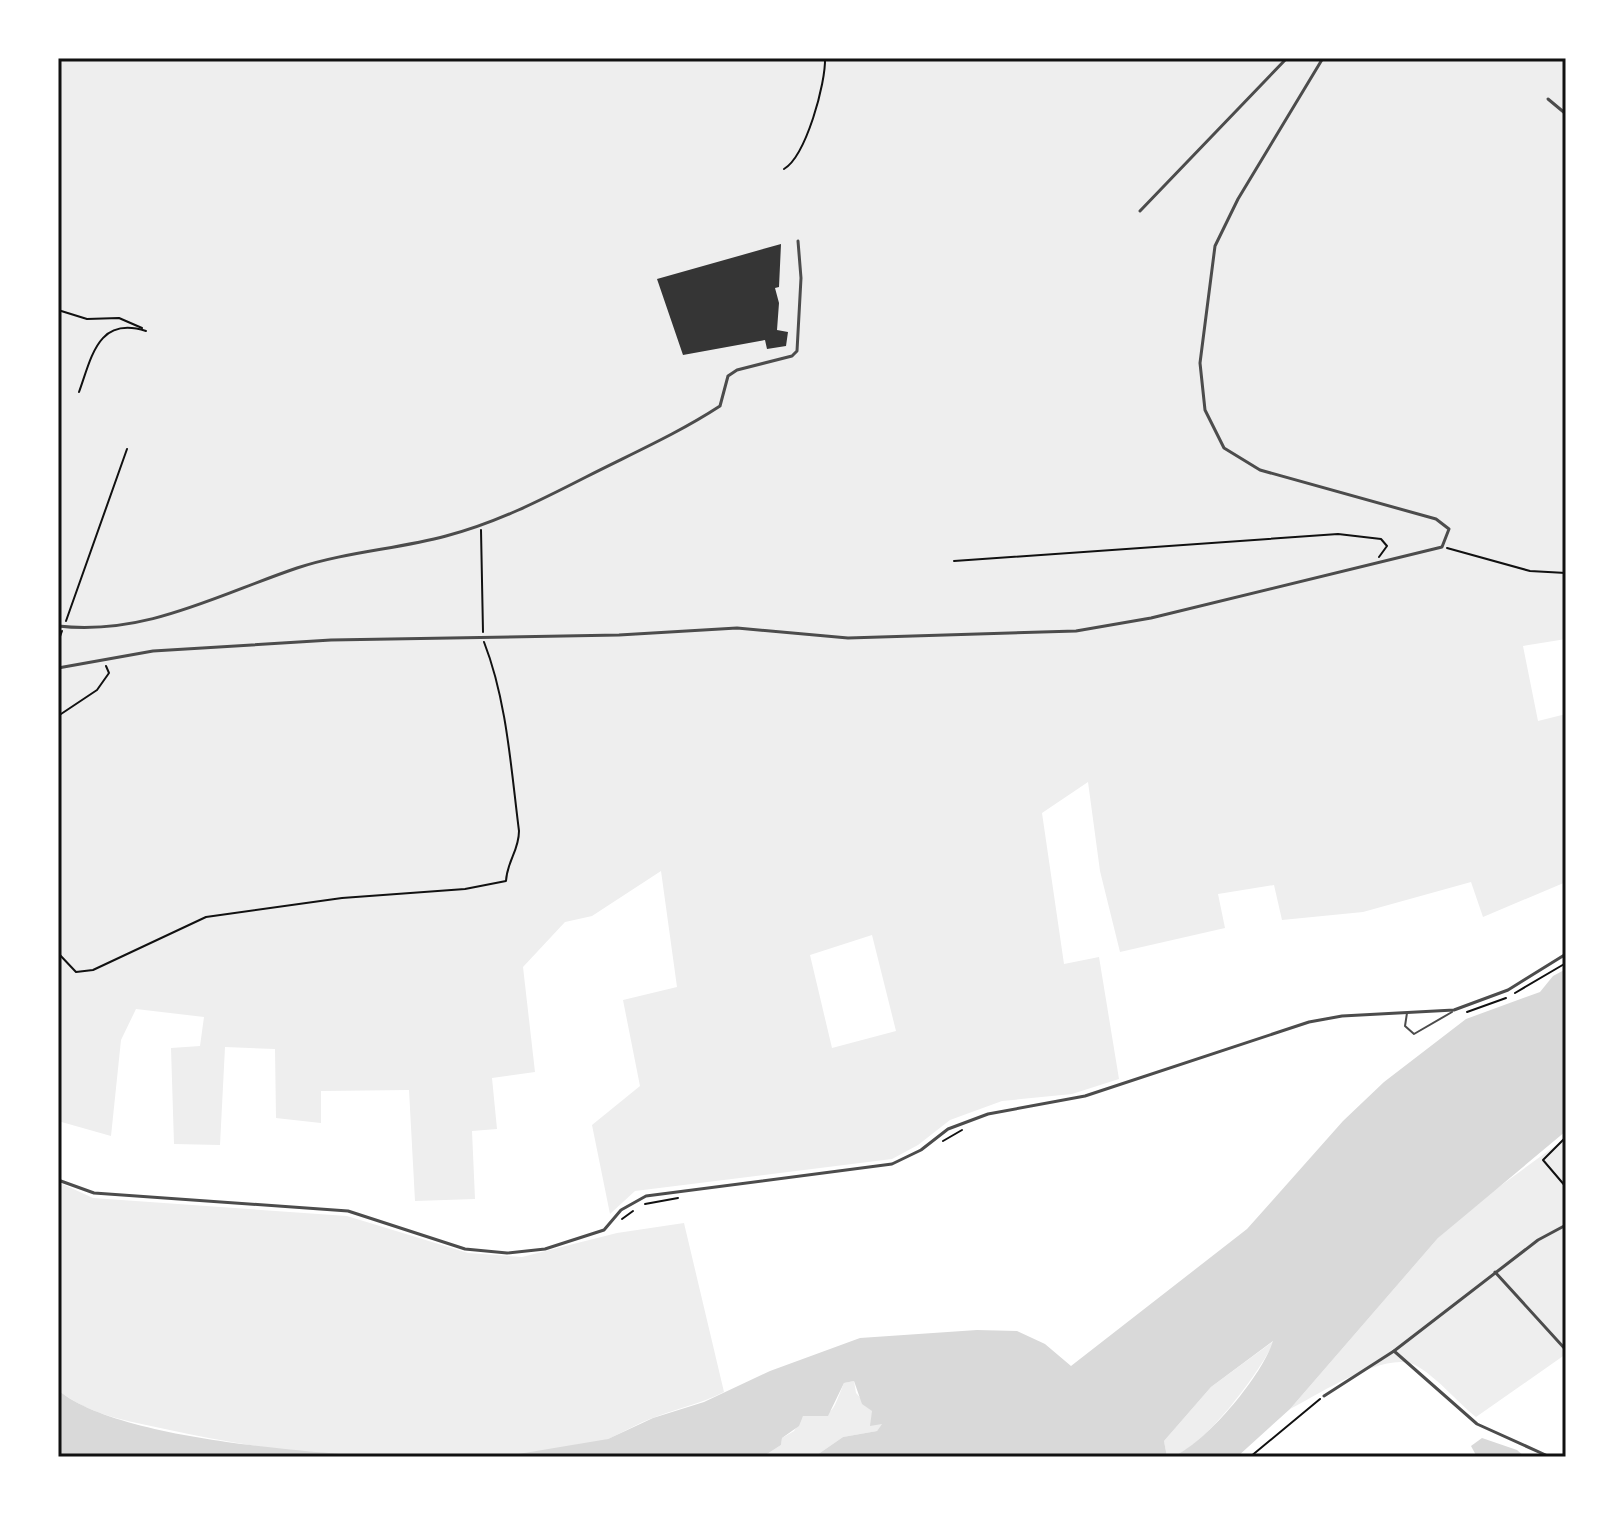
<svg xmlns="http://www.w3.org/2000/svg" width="1624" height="1515" viewBox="0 0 1624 1515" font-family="Cabin,sans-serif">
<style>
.green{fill:#eee;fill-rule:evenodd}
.water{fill:#d9d9d9}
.building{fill:#353535}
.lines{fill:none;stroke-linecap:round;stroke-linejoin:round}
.path{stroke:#111;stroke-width:2}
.service{stroke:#4c4c4c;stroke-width:2}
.minor{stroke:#4c4c4c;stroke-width:3}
.neatline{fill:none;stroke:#111;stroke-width:3}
</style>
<rect width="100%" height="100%" fill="#fff"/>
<g class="green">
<path d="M58,58H1566V639L1523,646L1538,721L1566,714V882L1483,917L1471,882L1363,912L1282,920L1274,885L1218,894L1225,928L1120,952L1100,871L1088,782L1042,813L1064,964L1099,957L1119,1079L1072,1094L1002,1101L950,1120L918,1145L892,1159L635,1191L610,1214L592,1125L640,1086L623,1000L677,987L661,871L592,916L565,922L523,967L535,1072L492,1078L497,1129L472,1131L475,1199L415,1201L409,1090L321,1091V1123L276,1118L275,1049L225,1047L220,1145L174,1144L171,1048L200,1046L204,1017L136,1009L121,1040L111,1136L58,1121ZM872,935L896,1031L832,1048L810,955Z"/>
<path d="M1566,1138V1354L1476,1417C1457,1402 1436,1376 1415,1365C1385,1350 1318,1395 1290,1409L1438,1238L1474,1205Z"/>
<path d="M58,1182L93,1198L347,1216L468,1253L522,1257L617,1233L684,1223L724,1392C700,1404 675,1409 650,1419C629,1427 610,1441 589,1445C452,1472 301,1459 165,1429C128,1421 89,1415 58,1390Z"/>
<path d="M1275,1340C1261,1370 1200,1455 1167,1457L1164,1441L1211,1387Z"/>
<path d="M854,1381L856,1393L883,1423L877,1431L843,1437L814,1457H746L767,1454L781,1445L782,1438L794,1431L803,1416C837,1410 829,1419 844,1383Z"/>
</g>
<g class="water">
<path d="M1566,969V1131L1438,1238L1290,1409L1237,1457H1172C1206,1443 1262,1376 1273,1341L1211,1387L1164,1441L1167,1457H814L843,1437L877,1431L882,1424L870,1426L872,1411L862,1404L854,1381L844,1383L828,1416H803L799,1426L782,1438L781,1445L767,1454L746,1457H500L608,1439L653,1418L704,1402L770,1371L860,1338L977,1330L1017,1331L1045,1344L1071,1366L1247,1229L1343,1121L1384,1082L1466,1019L1540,992L1553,976Z"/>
<path d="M58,1390C116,1439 302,1451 379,1457H58Z"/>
<path d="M1482,1438L1517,1450L1525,1457H1477L1471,1446Z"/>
</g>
<path class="building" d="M781,244L779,287L775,288L779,303L777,330L788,332L786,346L767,349L765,340L683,355L657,279Z"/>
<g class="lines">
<g class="path">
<path d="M784,169C806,156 826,83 825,58"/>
<path d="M58,310L87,319L119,318L142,328"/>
<path d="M79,392C92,356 98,316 146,331"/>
<path d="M481,530L483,632"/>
<path d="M1447,548L1530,571L1566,573"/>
<path d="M954,561L1338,534L1381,539L1387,546L1379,557"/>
<path d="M66,621L127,449"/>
<path d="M58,642L62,631"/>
<path d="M58,716L97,690L109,673L106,666"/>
<path d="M58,953L76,972L93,970L206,917L342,898L465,889L506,881C507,861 519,851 519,831C511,769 507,701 484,642"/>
<path d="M1515,993L1566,963"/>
<path d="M1467,1012L1506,998"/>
<path d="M1566,1137L1543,1160L1566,1187"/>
<path d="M943,1141L962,1130"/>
<path d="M645,1204L678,1198"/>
<path d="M622,1219L633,1211"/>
<path d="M1250,1457L1320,1399"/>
</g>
<path class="service" d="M1407,1013L1405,1026L1414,1034L1452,1012"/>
<g class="minor">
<path d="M1548,99L1566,114"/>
<path d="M1140,211L1287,58"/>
<path d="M58,626C145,636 217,595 297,568C345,552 398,549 446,536C496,523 541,500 586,477C631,454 677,434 720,406L728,376L737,370L792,356L797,351L801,278L798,241"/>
<path d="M58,668L153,651L331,640L619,635L737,628L848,638L1076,631L1151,618L1442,547L1449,529L1436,519L1260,470L1224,448L1205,410L1200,363L1215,246L1238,199L1323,58"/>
<path d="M58,1180L94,1193L348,1211L465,1249L507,1253L545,1249L604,1230L621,1210L646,1196L892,1164L921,1150L948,1129L988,1114L1085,1096L1309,1022L1342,1016L1454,1010L1508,990L1566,954"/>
<path d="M1495,1272L1566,1350"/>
<path d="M1394,1351L1477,1424L1550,1457"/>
<path d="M1324,1396L1394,1351L1538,1240L1566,1225"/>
</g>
</g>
<rect width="1624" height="1515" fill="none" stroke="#ffffff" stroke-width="120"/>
<rect x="60" y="60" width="1504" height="1395" class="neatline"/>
</svg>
